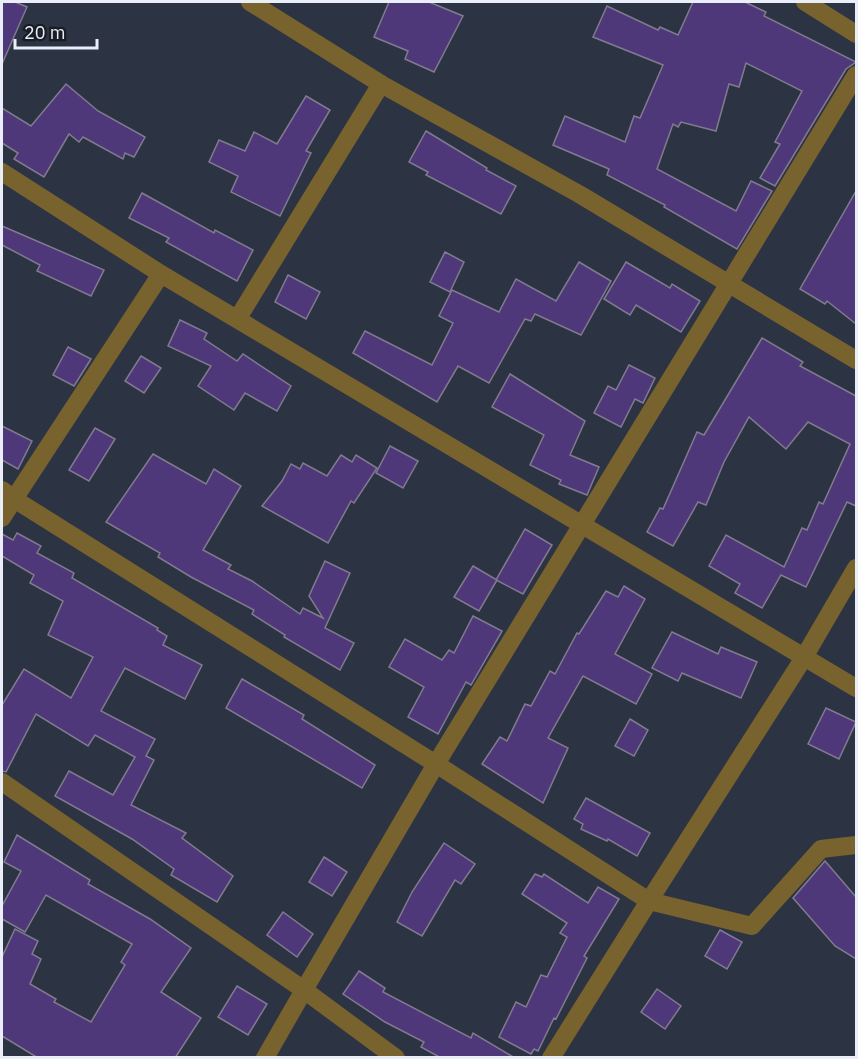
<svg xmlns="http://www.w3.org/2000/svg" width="858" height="1059" viewBox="0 0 858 1059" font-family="'IBM Plex Sans',sans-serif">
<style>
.building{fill:#4f387a;stroke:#807b8e;stroke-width:1.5}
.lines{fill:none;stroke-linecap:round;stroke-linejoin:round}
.street{stroke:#78622e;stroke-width:18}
</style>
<rect width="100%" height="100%" fill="#2c3443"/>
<g class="building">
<path d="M2,2H15L27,7L2,64Z"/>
<path d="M389,2H429L463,16L434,72L405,59L408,51L374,37Z"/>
<path d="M693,2H745L766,12L764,16L856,62L846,69L775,186L760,178L780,144L775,142L802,91L746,63L739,87L729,84L716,131L681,122L678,127L673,124L657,169L736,211L751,181L772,191L737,249L664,207L665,205L607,175L609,169L553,145L565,116L625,142L634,116L640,118L663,65L593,37L607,6L658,30L660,27L678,35Z"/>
<path d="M66,84L98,111L145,137L134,157L125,153L123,159L83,137L79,142L69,134L44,177L14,159L18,153L2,143V108L31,126Z"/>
<path d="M306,96L330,110L306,151L311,153L280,216L231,192L238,176L209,162L219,140L245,151L254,132L277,144Z"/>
<path d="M426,131L487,168L486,170L516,186L501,214L426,175L428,172L409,162Z"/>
<path d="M856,191V324L827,301L825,304L800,289Z"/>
<path d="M142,193L214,233L215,230L253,250L237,281L166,242L169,238L129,218Z"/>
<path d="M2,226L104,270L91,296L37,271L40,265L2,245Z"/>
<path d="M445,252L464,262L450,292L430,282Z"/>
<path d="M579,262L611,281L581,335L535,314L531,321L525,319L489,383L458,366L437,402L353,353L365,331L432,365L453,323L439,316L452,290L499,312L516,279L556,301Z"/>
<path d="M626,262L670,288L672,284L700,301L681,332L636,305L630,315L604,299Z"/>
<path d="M288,275L320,292L306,319L275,302Z"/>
<path d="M180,320L207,333L204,339L237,361L243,354L291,386L277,411L245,393L234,410L198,386L211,366L168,346Z"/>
<path d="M762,338L803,362L800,366L856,396V506L847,502L806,587L781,575L762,608L735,593L740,584L709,566L726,535L784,567L802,528L807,530L819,502L823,504L850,444L808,422L786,449L749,417L724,462L706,505L698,502L673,546L647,532L660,508L663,509L697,432L704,435Z"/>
<path d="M68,347L91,359L74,386L53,375Z"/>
<path d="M141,356L161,368L144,393L125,381Z"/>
<path d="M629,365L655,378L643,403L635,399L621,427L594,413L608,386L616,390Z"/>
<path d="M510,374L585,421L570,455L599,467L587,495L559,484L561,480L530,465L544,435L492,407Z"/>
<path d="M2,426L32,441L18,469L2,460Z"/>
<path d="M95,428L115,439L89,481L69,470Z"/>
<path d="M390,446L418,461L403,488L376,473Z"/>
<path d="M153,454L206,484L214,469L241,486L203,550L231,565L228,569L252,581L300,614L303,608L323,618L309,596L325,561L350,573L325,628L354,643L340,670L284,637L285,635L252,614L254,610L191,577L158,557L160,553L106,522Z"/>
<path d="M341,455L352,462L356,455L377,468L354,503L351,501L328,543L262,506L282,481L291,464L300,469L303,463L327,476Z"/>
<path d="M525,529L552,545L523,594L496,580Z"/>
<path d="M17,533L41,546L37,553L74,573L72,578L158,628L157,630L167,636L163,645L202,665L185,699L125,668L101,711L155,739L146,756L154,760L131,805L186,833L182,838L233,876L217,902L171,875L174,869L132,839L55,796L69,771L113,795L135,757L95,735L88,746L36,714L6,772L2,771V705L24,669L71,698L93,657L48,635L63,601L30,583L34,575L2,556V534L13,540Z"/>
<path d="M473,566L497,580L479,611L454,597Z"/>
<path d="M624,586L645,599L615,654L652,674L636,704L583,676L548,738L568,748L543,803L482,764L500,737L507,741L525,704L531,706L550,671L555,674L577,633L579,634L606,591L618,597Z"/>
<path d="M473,616L502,631L471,685L466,682L438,734L408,717L424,687L389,667L405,639L442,660L449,650L454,653Z"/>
<path d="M672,632L718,654L721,647L757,662L741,698L682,673L678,681L652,668Z"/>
<path d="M242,679L304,715L302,719L375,765L362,788L226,708Z"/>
<path d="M826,708L856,722L839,759L808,744Z"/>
<path d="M630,719L648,730L634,756L615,746Z"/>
<path d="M586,798L650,833L637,856L608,839L607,841L581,829L583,824L574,819Z"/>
<path d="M17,835L90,880L88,884L150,919L191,948L161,992L201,1018L175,1058H38L2,1036V957L15,929L38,941L32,954L41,959L30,984L56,999L54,1002L91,1022L125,965L121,962L132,944L46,895L25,932L2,919V906L21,871L4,862Z"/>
<path d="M444,843L475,864L461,884L455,880L422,936L397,922L412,892Z"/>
<path d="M324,857L347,872L332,896L309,882Z"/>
<path d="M825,861L856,897V959L835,946L793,898Z"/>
<path d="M535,874L542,877L544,874L588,903L598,887L619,899L584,956L587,958L556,1019L554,1018L538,1051L534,1049L531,1054L499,1037L516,1002L526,1007L541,975L547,977L567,937L560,933L567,923L522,894Z"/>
<path d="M283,912L313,934L297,957L267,935Z"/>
<path d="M720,930L742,942L727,969L705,956Z"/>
<path d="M359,971L385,988L383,992L471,1038L473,1033L515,1058H441L421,1047L424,1042L385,1022L343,994Z"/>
<path d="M237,986L267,1004L248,1035L218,1017Z"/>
<path d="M657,989L681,1006L665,1029L641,1012Z"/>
</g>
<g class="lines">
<g class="street">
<path d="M250,2L381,84L579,194L856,360"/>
<path d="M805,2L856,34"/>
<path d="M856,75L436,764L649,901L803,659L856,568"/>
<path d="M2,172L161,274L856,688"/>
<path d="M161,274L14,499L436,764L304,990L396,1058"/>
<path d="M238,318L381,84"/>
<path d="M2,490L14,499L2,518"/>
<path d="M2,782L304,990L265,1058"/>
<path d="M551,1058L649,901L752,926L821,849L856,845"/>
</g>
</g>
<rect width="858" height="1059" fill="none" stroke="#e9eef9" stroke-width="6"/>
<path d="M15 39v9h82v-9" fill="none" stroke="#e9eef9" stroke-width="3"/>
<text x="24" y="39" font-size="18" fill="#e9eef9" stroke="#181c23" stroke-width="4.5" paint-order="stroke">20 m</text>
</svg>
